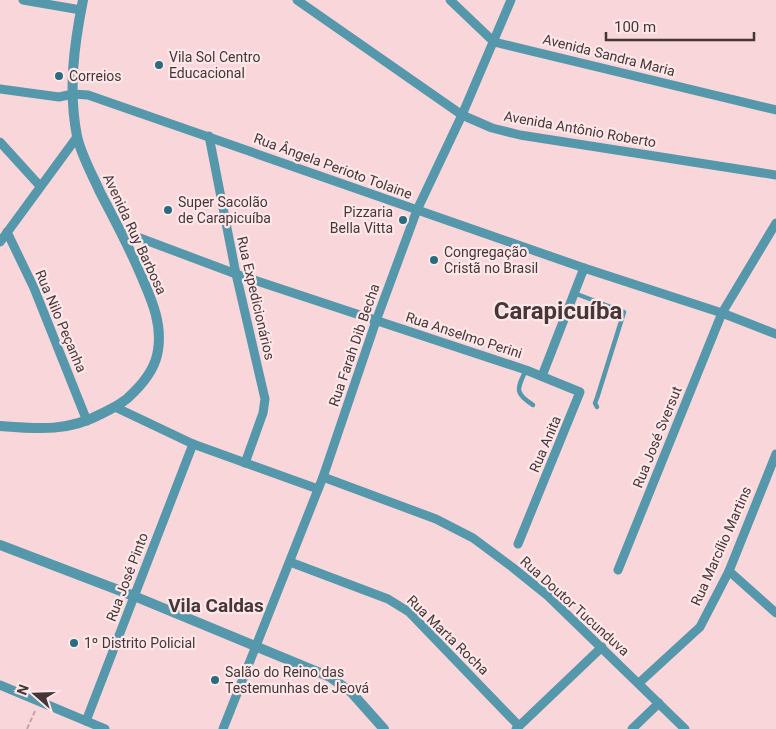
<svg xmlns="http://www.w3.org/2000/svg" width="776" height="729" viewBox="0 0 776 729" font-family="Roboto,sans-serif">
<style>
.lines{fill:none;stroke-linecap:round;stroke-linejoin:round}
.path{stroke:#c1a5a7;stroke-width:2;stroke-dasharray:5 2.5;stroke-linecap:butt}
.service{stroke:#5597ab;stroke-width:4.5}
.minor{stroke:#5597ab;stroke-width:9}
.tertiary{stroke:#5597ab;stroke-width:10}
.poi-dot{fill:#2a6c7e;stroke:#fde7e9;stroke-width:2}
.labels{text-anchor:middle;stroke-width:4.5;stroke-linejoin:round;paint-order:stroke}
.street-label{font-size:14px;fill:#453738;stroke:#fde7e9}
.poi-label{font-size:14px;fill:#453738;stroke:#fde7e9;text-anchor:start}
.district-label{font-size:19px;font-weight:bold;fill:#453738;stroke:#fde7e9}
.town-label{font-size:24px;font-weight:bold;fill:#453738;stroke:#fde7e9}
</style>
<rect width="100%" height="100%" fill="#f9d6d9"/>
<g class="lines">
<path class="path" d="M27,729L35,711"/>
<g class="service">
<path d="M574,293L624,312L597,398L595,403L597,407"/>
<path d="M526,370C517,389 514,393 533,405"/>
</g>
<g class="minor">
<path d="M23,0L81,10"/>
<path d="M297,0L462,115L492,128L520,135L776,175"/>
<path d="M450,0L494,42L776,110"/>
<path d="M0,89L59,97L73,94L88,95L584,268L722,313L776,334"/>
<path d="M209,136L236,274L265,399L263,413L245,463"/>
<path d="M0,142L40,186"/>
<path d="M7,232L34,288L87,421"/>
<path d="M124,239L140,238L236,274L526,370L580,392L518,544"/>
<path d="M0,242L77,137"/>
<path d="M542,376L584,268"/>
<path d="M115,407L193,444L318,489"/>
<path d="M323,477L436,519L473,538L512,567L548,596L685,729"/>
<path d="M290,562L388,599L409,612L519,726"/>
<path d="M618,570L722,313L776,223"/>
<path d="M729,571L776,613"/>
<path d="M639,683L700,627L729,571L776,454"/>
<path d="M0,685L105,729"/>
<path d="M86,721L193,444"/>
<path d="M223,729L323,477L376,321L417,210L462,115L511,0"/>
<path d="M516,729L602,647"/>
<path d="M632,729L659,703"/>
</g>
<g class="tertiary">
<path d="M0,426C38,429 68,432 103,413C115,407 125,402 134,392C145,381 156,366 158,350C162,325 153,303 143,280C131,250 115,221 100,192C92,174 81,155 77,136C68,90 74,45 83,0"/>
<path d="M0,545L134,596L330,677L351,692L384,729"/>
</g>
</g>
<g class="poi-dot">
<circle cx="159" cy="65" r="5"/>
<circle cx="59" cy="76" r="5"/>
<circle cx="168" cy="210" r="5"/>
<circle cx="403" cy="220" r="5"/>
<circle cx="434" cy="260" r="5"/>
<circle cx="74" cy="643" r="5"/>
<circle cx="215" cy="680" r="5"/>
</g>
<g class="labels">
<g class="street-label">
<text transform="translate(609 55) rotate(14)" y="5">Avenida Sandra Maria</text>
<text transform="translate(580 129) rotate(10)" y="5">Avenida Antônio Roberto</text>
<text transform="translate(333 166) rotate(20)" y="5">Rua Ângela Perioto Tolaine</text>
<text transform="translate(135 234) rotate(65)" y="5">Avenida Ruy Barbosa</text>
<text transform="translate(256 298) rotate(77)" y="5">Rua Expedicionários</text>
<text transform="translate(61 321) rotate(67)" y="5">Rua Nilo Peçanha</text>
<text transform="translate(464 335) rotate(18)" y="5">Rua Anselmo Perini</text>
<text transform="translate(354 345) rotate(-71)" y="5">Rua Farah Dib Becha</text>
<text transform="translate(657 437) rotate(-68)" y="5">Rua José Sversut</text>
<text transform="translate(545 444) rotate(-67)" y="5">Rua Anita</text>
<text transform="translate(721 546) rotate(-66)" y="5">Rua Marcílio Martins</text>
<text transform="translate(127 577) rotate(-69)" y="5">Rua José Pinto</text>
<text transform="translate(575 606) rotate(42)" y="5">Rua Doutor Tucunduva</text>
<text transform="translate(448 635) rotate(44)" y="5">Rua Marta Rocha</text>
</g>
<g class="poi-label">
<text x="169" y="62">Vila Sol Centro<tspan x="169" dy="16">Educacional</tspan></text>
<text x="69" y="81">Correios</text>
<text x="178" y="207">Super Sacolão<tspan x="178" dy="16">de Carapicuíba</tspan></text>
<text x="393" y="217" text-anchor="end">Pizzaria<tspan x="393" dy="16">Bella Vitta</tspan></text>
<text x="444" y="257">Congregação<tspan x="444" dy="16">Cristã no Brasil</tspan></text>
<text x="84" y="648">1º Distrito Policial</text>
<text x="225" y="677">Salão do Reino das<tspan x="225" dy="16">Testemunhas de Jeová</tspan></text>
</g>
<g class="district-label">
<text x="216" y="612">Vila Caldas</text>
</g>
<g class="town-label">
<text x="558" y="319">Carapicuíba</text>
</g>
</g>
<g transform="translate(35 694) rotate(290)" stroke="#fde7e9" stroke-width="4" paint-order="stroke">
<path d="M0-4L9 19L0 12L-9 19Z" fill="#453738"/>
<text y="-8" font-size="14" font-weight="bold" text-anchor="middle" fill="#453738">N</text>
</g>
<path d="M606 32v8h148v-8" fill="none" stroke="#453738" stroke-width="2.5"/>
<text x="614" y="32" font-size="15" fill="#453738" stroke="#fde7e9" stroke-width="4" paint-order="stroke">100 m</text>
</svg>
